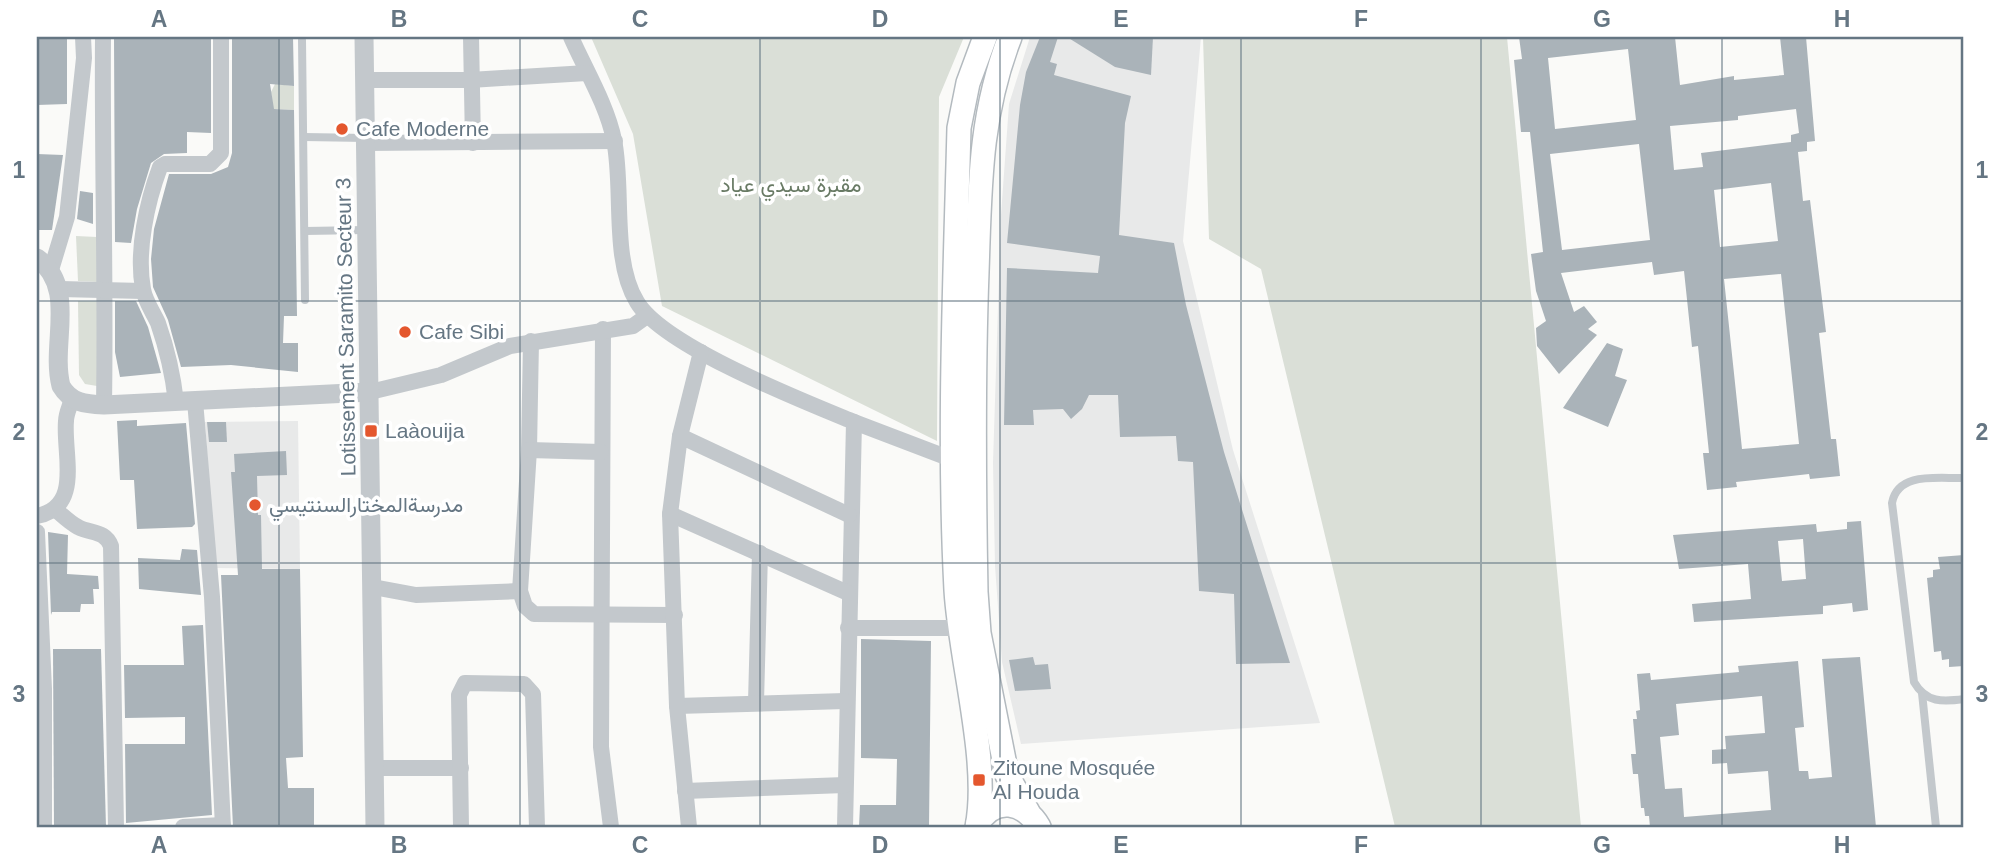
<svg xmlns="http://www.w3.org/2000/svg" width="2001" height="864" viewBox="0 0 2001 864" font-family="Helvetica,Vazirmatn,sans-serif">
<style>
.built{fill:#e8e9e9}
.green{fill:#dadfd7}
.building{fill:#aab3b9;fill-rule:evenodd}
.lines{fill:none;stroke-linecap:round;stroke-linejoin:round}
.secondary-casing{stroke:#b3babf;stroke-width:26}
.service{stroke:#c3c8cc;stroke-width:8}
.minor{stroke:#c3c8cc;stroke-width:16}
.tertiary{stroke:#c3c8cc;stroke-width:19}
.secondary{stroke:#fff;stroke-width:23}
.grid{fill:none;stroke:#657683;stroke-width:2;stroke-opacity:0.55}
.poi-dot{fill:#e4572e;stroke:#fff;stroke-width:2.5}
.labels{text-anchor:middle;stroke-width:7;stroke-linejoin:round;paint-order:stroke}
.poi-label{font-size:21px;fill:#657683;stroke:#fff;text-anchor:start}
.park-label{font-size:21px;fill:#687a64;stroke:#fff}
.street-label{font-size:21px;fill:#657683;stroke:#fff}
.neatline{fill:none;stroke:#657683;stroke-width:2.5}
.grid-label{font-size:23px;text-anchor:middle;font-weight:bold;fill:#657683}
</style>
<rect width="100%" height="100%" fill="#fafaf8"/>
<g class="built">
<path d="M1030,37H1201L1183,241L1233,450L1320,723L1021,744L1002,662L995,566L993,463L1001,215L1009,104Z"/>
<path d="M298,421L300,569L215,568L205,422Z"/>
</g>
<g class="green">
<path d="M591,37H964L939,97L937,441L662,306L633,134Z"/>
<path d="M1203,37H1507L1581,827H1395L1261,269L1209,239Z"/>
<path d="M275,84L294,86V110L272,109L271,92Z"/>
<path d="M76,236L97,237L98,282L78,281Z"/>
<path d="M78,301H97V386L85,384L79,375Z"/>
</g>
<g class="building">
<path d="M37,37H67V104L37,105Z"/>
<path d="M114,37H211V133L187,132V153L164,154L151,163L137,209L131,243L115,242Z"/>
<path d="M232,37H293L294,86L270,84L274,109L294,110L297,316H284L283,343H298V372L231,365L181,367L168,320L153,287L151,259L154,229L169,174H211L228,167L232,153Z"/>
<path d="M1040,37H1058L1050,62L1057,64L1054,75L1131,96L1125,123L1119,235L1174,243L1186,305L1224,452L1290,663L1236,664L1234,594L1199,591L1193,462L1178,461L1176,436L1120,437L1118,395H1089L1082,409L1071,419L1063,409L1033,410L1034,425H1004L1007,268L1098,273L1100,256L1007,243L1020,105L1026,72Z"/>
<path d="M1067,37H1153L1151,75L1115,67Z"/>
<path d="M1519,37H1675L1680,85L1734,76V80L1784,75L1780,37H1806L1815,141L1807,142V151L1798,152L1803,201L1810,200L1826,332L1819,333L1831,439H1836L1840,476L1810,479L1809,474L1736,482L1737,487L1707,490L1703,453H1709L1698,346L1692,347L1684,271L1654,275L1652,262L1561,273L1574,312L1584,306L1597,322L1588,329L1597,335L1559,374L1537,346L1536,328L1546,321L1536,291L1531,254L1543,252L1530,132H1521L1514,60L1522,59ZM1628,49L1636,120L1555,129L1548,58ZM1796,109L1799,133L1791,135V142L1701,153L1703,167L1674,170L1670,126L1738,120V116ZM1639,144L1650,240L1562,250L1550,154ZM1771,183L1778,241L1720,247L1714,190ZM1781,274L1799,444L1742,449L1724,279Z"/>
<path d="M37,154L63,155L52,230H37Z"/>
<path d="M80,191L93,193V224L77,219Z"/>
<path d="M115,301H136L148,327L161,373L120,377L115,352Z"/>
<path d="M1607,343L1623,349L1615,376L1627,380L1608,427L1563,408Z"/>
<path d="M137,420V426L186,423L195,524L192,527L137,529L134,480H120L117,421Z"/>
<path d="M207,422H226L227,442H209Z"/>
<path d="M286,451L287,475L257,476L258,515H261L262,569H300L303,757L286,758L288,788H314V827H233L221,575H238L231,472H235L234,454Z"/>
<path d="M1861,521L1868,610L1853,612L1852,603L1823,606V614L1694,622L1692,604L1751,599L1748,564L1679,569L1673,535L1816,524L1817,532L1847,529V522ZM1803,539L1806,579L1782,581L1778,541Z"/>
<path d="M48,532L68,535L67,574L98,576L99,589H93L94,604H81L80,612H52L51,615Z"/>
<path d="M182,549L197,550L201,595L139,589L138,558L180,560Z"/>
<path d="M1964,555V666L1949,667V659L1942,660L1941,651L1934,652L1927,578L1933,577V570L1940,569L1938,557Z"/>
<path d="M203,625L212,815L126,823L125,744H185V717L125,718L124,665H184L182,626Z"/>
<path d="M861,639L931,641L929,827H859L860,805H896L897,759L861,758Z"/>
<path d="M53,649H101L106,827H54Z"/>
<path d="M1033,657L1035,665L1048,664L1051,689L1015,691L1009,660Z"/>
<path d="M1860,657L1876,827H1650L1649,816H1645L1644,808H1641L1638,774H1633L1631,754H1636L1633,719H1637L1636,711L1640,710L1637,674L1650,673L1651,680L1739,672L1738,666L1798,661L1804,727L1795,728L1799,771H1808L1809,779L1832,777L1822,659ZM1762,696L1765,733L1725,736L1726,749L1712,750V764L1727,763L1728,774L1768,771L1771,810L1684,817L1682,788L1665,789L1660,737L1679,735L1676,704Z"/>
</g>
<g class="lines">
<g class="secondary-casing">
<g id="secondary">
<path d="M1010,37C979,117 980,188 977,272C973,379 974,486 976,592L979,633L1007,775L1028,812"/>
<path d="M978,823C995,796 1024,801 1039,827"/>
<path d="M977,827C990,762 960,660 956,590C948,436 955,282 959,128L968,83L985,37"/>
</g>
</g>
<g class="service">
<path d="M302,40L305,300"/>
<path d="M304,137L366,138"/>
<path d="M305,231L365,230"/>
<path d="M1964,478C1939,479 1898,471 1892,503L1914,682C1926,703 1943,702 1964,699"/>
<path d="M1922,693L1936,827"/>
</g>
<g class="minor">
<path d="M103,37C102,160 106,282 104,405"/>
<path d="M471,37L473,143"/>
<path d="M571,37C585,69 607,105 614,140C624,188 611,260 637,302C663,346 803,401 854,422L845,827"/>
<path d="M365,80H470L587,73"/>
<path d="M366,143L615,141"/>
<path d="M51,270L67,217L84,58L83,37"/>
<path d="M60,289L143,291"/>
<path d="M603,329L601,747L611,827"/>
<path d="M531,341L529,450L520,591L525,606L534,614L675,615"/>
<path d="M370,392L441,375L510,346L633,326L647,316"/>
<path d="M195,401L212,597L223,827"/>
<path d="M176,402C173,375 167,349 158,323C153,312 145,301 143,289C136,251 147,202 160,167L165,164H210L221,153V37"/>
<path d="M854,422L959,462"/>
<path d="M680,436L701,352"/>
<path d="M529,450L601,452"/>
<path d="M55,509C62,515 70,523 78,527C91,534 105,530 111,546L116,827"/>
<path d="M670,514L848,593"/>
<path d="M37,516C83,507 63,454 66,421C66,414 70,406 72,399"/>
<path d="M37,532L44,689V827"/>
<path d="M373,587L416,595L520,591"/>
<path d="M848,628H959"/>
<path d="M756,702L760,553"/>
<path d="M677,706L845,701"/>
<path d="M373,768H461"/>
<path d="M685,791L845,785"/>
<path d="M183,827L223,825"/>
<path d="M461,827L459,695L465,683L524,684L533,694L537,827"/>
<path d="M689,827L677,706L670,514L680,436L849,515"/>
</g>
<g class="tertiary">
<path d="M364,37L375,827"/>
<path d="M37,258C78,288 50,343 61,386C71,403 85,404 104,405L370,392"/>
</g>
<use href="#secondary" class="secondary"/>
</g>
<path class="grid" d="M279,37V827M520,37V827M760,37V827M1000,37V827M1241,37V827M1481,37V827M1722,37V827M37,301H1964M37,563H1964"/>
<g class="poi-dot">
<circle cx="342" cy="129" r="7"/>
<circle cx="405" cy="332" r="7"/>
<rect x="364" y="424" width="14" height="14" rx="3.5"/>
<circle cx="255" cy="505" r="7"/>
<rect x="972" y="773" width="14" height="14" rx="3.5"/>
</g>
<g class="labels">
<g class="poi-label">
<text x="356" y="136">Cafe Moderne</text>
<text x="419" y="339">Cafe Sibi</text>
<text x="385" y="438">Laàouija</text>
<text x="269" y="512">مدرسةالمختارالسنتيسي</text>
<text x="993" y="775">Zitoune Mosquée<tspan x="993" dy="24">Al Houda</tspan></text>
</g>
<g class="park-label">
<text x="791" y="192">مقبرة سيدي عياد</text>
</g>
<g class="street-label">
<text transform="translate(346 327) rotate(-91)" y="7">Lotissement Saramito Secteur 3</text>
</g>
</g>
<rect width="2001" height="864" fill="none" stroke="#ffffff" stroke-width="77"/>
<rect x="38" y="38" width="1924" height="788" class="neatline"/>
<g class="grid-label">
<text x="159" y="27">A</text>
<text x="399" y="27">B</text>
<text x="640" y="27">C</text>
<text x="880" y="27">D</text>
<text x="1121" y="27">E</text>
<text x="1361" y="27">F</text>
<text x="1602" y="27">G</text>
<text x="1842" y="27">H</text>
<text x="19" y="178">1</text>
<text x="1982" y="178">1</text>
<text x="19" y="440">2</text>
<text x="1982" y="440">2</text>
<text x="19" y="702">3</text>
<text x="1982" y="702">3</text>
<text x="159" y="853">A</text>
<text x="399" y="853">B</text>
<text x="640" y="853">C</text>
<text x="880" y="853">D</text>
<text x="1121" y="853">E</text>
<text x="1361" y="853">F</text>
<text x="1602" y="853">G</text>
<text x="1842" y="853">H</text>
</g>
</svg>
